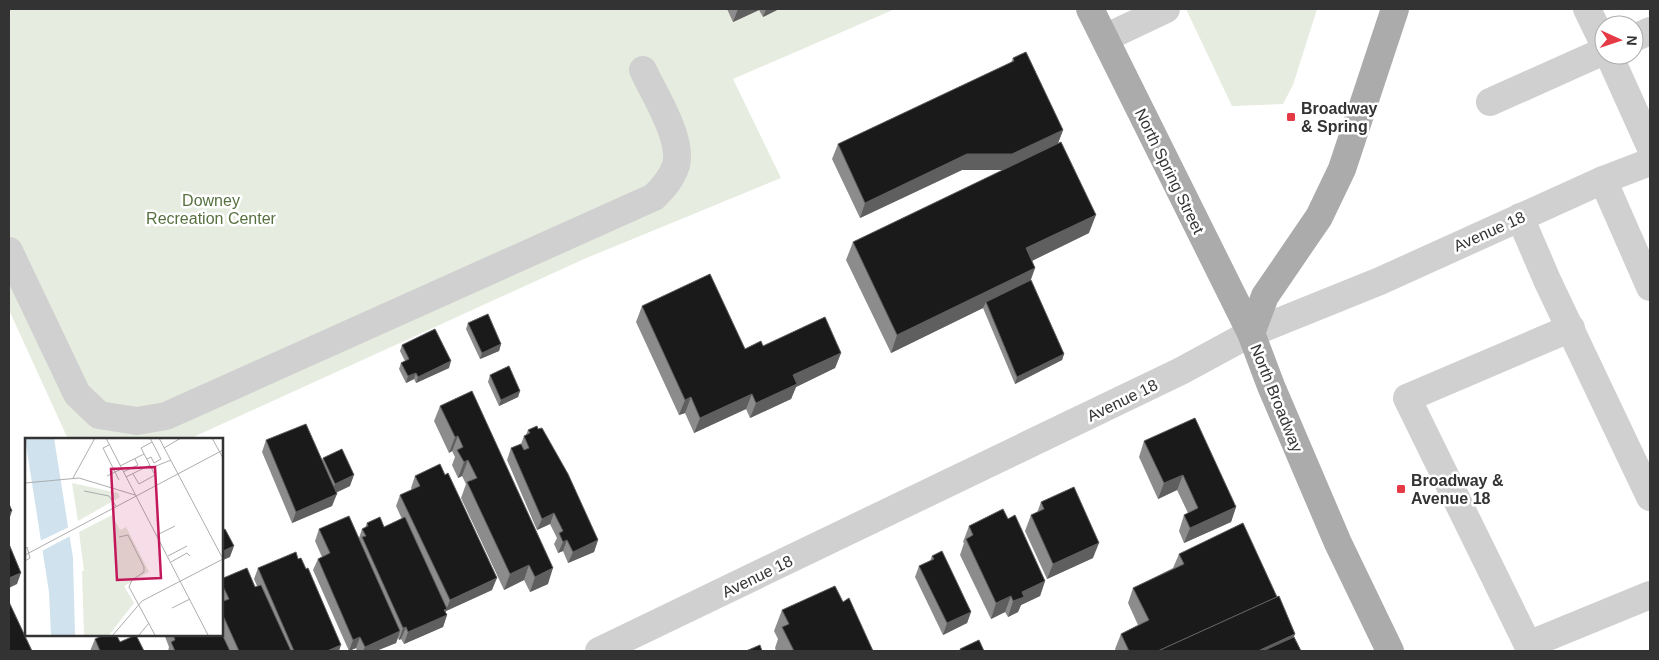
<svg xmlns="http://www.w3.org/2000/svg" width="1659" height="660" viewBox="0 0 1659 660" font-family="Helvetica,sans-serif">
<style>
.green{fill:#e6ecdf}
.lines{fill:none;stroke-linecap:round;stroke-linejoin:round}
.minor{stroke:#d0d0d0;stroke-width:28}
.major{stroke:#ababab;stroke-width:28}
.wall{fill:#8c8c8c}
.shaded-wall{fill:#5f5f5f}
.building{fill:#1a1a1a;stroke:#5f5f5f}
.poi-dot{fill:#e63946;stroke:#fff;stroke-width:2}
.labels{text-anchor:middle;stroke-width:5;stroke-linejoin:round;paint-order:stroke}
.poi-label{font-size:16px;font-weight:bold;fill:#333;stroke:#fff;text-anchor:start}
.street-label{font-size:16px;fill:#333;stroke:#fff}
.park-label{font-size:16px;fill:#56703f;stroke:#fff}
.inset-road{fill:none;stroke:#adadad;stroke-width:1}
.view{fill:#c2185b;fill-opacity:0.15;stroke:#c2185b;stroke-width:2.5}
.inset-edge{fill:none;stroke:#333;stroke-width:2.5}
</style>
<rect width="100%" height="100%" fill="#fff"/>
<g class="green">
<path d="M9,9H895L733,79L781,178L584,259L189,439H68L9,310Z"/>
<path d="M1186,9H1317L1293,85L1283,104L1232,106Z"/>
</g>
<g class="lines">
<g class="minor">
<path d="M1587,9L1604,44"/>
<path d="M1105,38L1166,9"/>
<path d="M1634,38L1650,31"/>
<path d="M1609,55L1650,146"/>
<path d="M1490,102L1604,51"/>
<path d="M1603,180L1650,287"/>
<path d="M1520,217L1547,280L1650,497"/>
<path d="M9,251L77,394L99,415L137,421L166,416L654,197C664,187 672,178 676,165C683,139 654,94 643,70"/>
<path d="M1571,328L1407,398L1528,645L1650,595"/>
<path d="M599,651L1181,371L1251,333L1380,281L1603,180L1650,162"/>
</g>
<g class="major">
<path d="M1090,9L1251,333L1271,386L1338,543L1390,651"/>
<path d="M1251,333L1265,296L1319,217L1342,169L1395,9"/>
</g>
</g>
<g class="wall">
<path d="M727,9H777V10L763,17L759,10L733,22Z"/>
<path d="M1013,58L1063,130L1058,143L1089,233L1032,261L1035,268L1031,280L1064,354L1062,360L1015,384L983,308L891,353L846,260L853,242L1004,170H962L860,218L832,159L838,144L1011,63Z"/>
<path d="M642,306L745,349L763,346L841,353L835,368L796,387L791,399L750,418L746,409L694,433L685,413L679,415L636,322Z"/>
<path d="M468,323L501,344L499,351L480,359L466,329Z"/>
<path d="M402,345L449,368L416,383L414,379L406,383L399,369L401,363L405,361L400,351Z"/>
<path d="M490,375L520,391L518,397L499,406L488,382Z"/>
<path d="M440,406L548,584L530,592L524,580L504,590L461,498L466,484L462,476L458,478L452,465L455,457L452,451L449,453L434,421Z"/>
<path d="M528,430L598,540L594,552L568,563L563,551L558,553L554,544L557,538L550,524L537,530L507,460L511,448L521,444L524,436L526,435Z"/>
<path d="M266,440L322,460L323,458L350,486L336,493L332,506L292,523L262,452Z"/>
<path d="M1144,441L1236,507L1231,522L1184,543L1179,531L1184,515L1188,513L1177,490L1158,499L1139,457Z"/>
<path d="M415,476L492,590L446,611V613L447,615L443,627L404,644L401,639L399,640L398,638L396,643L376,651H357L356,648L349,651L313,570L318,559L322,557L315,541L319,529L359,538L362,529L365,528L367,523L384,527L402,519L396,506L400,495L412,490L411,488Z"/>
<path d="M1041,502L1093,558L1047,579L1025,531L1031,515L1037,513Z"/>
<path d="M969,526L1045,581L1040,596L1021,605L1018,612L1008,617L1005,612L991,619L960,555L964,543L963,542Z"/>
<path d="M1179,554L1294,637L1301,651H1116L1115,649L1121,634L1138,625L1128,603L1133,588L1173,568Z"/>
<path d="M932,556L971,612L967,623L943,635L915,577L919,566L930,561Z"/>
<path d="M298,559L339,651H230L221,632V579L255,587L257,586L254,579L258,568Z"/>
<path d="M843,602L873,651H776L775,648L778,639L774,631L782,610Z"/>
<path d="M164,634H221L230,651H168L169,647Z"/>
<path d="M95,639L120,642L144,651H90Z"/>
</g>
<g class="shaded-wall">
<path d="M738,9H760L759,10L733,22Z"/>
<path d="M766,9H777V10L763,17Z"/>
<path d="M1063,130L1057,146L1006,170H962L860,218L865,203L967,154Z"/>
<path d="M1096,215L1089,233L1019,267L1026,248Z"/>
<path d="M1035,268L1028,286L986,302L983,308L891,353L897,335Z"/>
<path d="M501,344L499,351L480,359L482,353Z"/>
<path d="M841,353L835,368L796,387L791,399L750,418L756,403L793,375Z"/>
<path d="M1064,354L1062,360L1015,384L1017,377Z"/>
<path d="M451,361L449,368L416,383L418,377Z"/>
<path d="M416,373L414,379L406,383L408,376Z"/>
<path d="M520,391L518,397L499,406L501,400Z"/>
<path d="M752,394L746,409L694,433L700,418Z"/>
<path d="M691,397L685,413L679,415L685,400Z"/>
<path d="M458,436L452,451L449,453L455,437Z"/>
<path d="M468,460L462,476L458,478L464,462Z"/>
<path d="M354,475L350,486L330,495L335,484Z"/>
<path d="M1183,475L1177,490L1158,499L1164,483Z"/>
<path d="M337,494L332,506L292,523L296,512Z"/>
<path d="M1236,507L1231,522L1184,543L1190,528Z"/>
<path d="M12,511L10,517H9V512Z"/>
<path d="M554,513L550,524L537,530L542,519Z"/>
<path d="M567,540L563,551L558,553L563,542Z"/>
<path d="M598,540L594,552L568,563L573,552Z"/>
<path d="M1099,543L1093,558L1047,579L1053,564Z"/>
<path d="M234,546L230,557L221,561V552Z"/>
<path d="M529,565L524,580L504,590L510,574Z"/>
<path d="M553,568L548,584L530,592L535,577Z"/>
<path d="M21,573L17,584L9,588V578Z"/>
<path d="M497,578L492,590L446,611L445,616L447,615L443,627L404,644L408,632L446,610L450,600Z"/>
<path d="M1045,581L1040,596L1021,605L1018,612L1008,617L1013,601L1022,592Z"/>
<path d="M1011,596L1005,612L991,619L996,603Z"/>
<path d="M971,612L967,623L943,635L947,623Z"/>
<path d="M406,627L401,639L399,640L403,628Z"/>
<path d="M400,631L396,643L376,651H363L365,647Z"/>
<path d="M1295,634L1289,651H1258Z"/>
<path d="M360,637L356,648L349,651L353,640Z"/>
<path d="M341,645L339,651H327Z"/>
</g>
<g class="building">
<path d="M1026,52L1063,130L1012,154H967L865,203L838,144L1014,61L1013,58Z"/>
<path d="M1061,142L1096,215L1026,248L1035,268L897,335L853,242Z"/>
<path d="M710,274L745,349L761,341L763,346L825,317L841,353L793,375L797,384L756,403L752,394L700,418L691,397L685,400L642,306Z"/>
<path d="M1031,280L1064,354L1017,377L986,302Z"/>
<path d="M488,314L501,344L482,353L468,323Z"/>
<path d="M435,329L451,361L418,377L416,373L408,376L401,363L409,359L402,345Z"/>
<path d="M509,366L520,391L501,400L490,375Z"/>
<path d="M472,391L553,568L535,577L529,565L510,574L467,482L477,478L468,460L464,462L457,450L463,447L458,436L455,437L440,406Z"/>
<path d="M1195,418L1236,507L1190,528L1184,515L1198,508L1183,475L1164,483L1144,441Z"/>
<path d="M306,424L337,494L296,512L266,440Z"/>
<path d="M537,426L538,429L542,428L568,474L598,540L573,552L567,540L563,542L559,533L563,531L554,513L542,519L511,448L521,444L524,450L529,448L524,436L530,433L528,430Z"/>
<path d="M342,449L354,475L335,484L323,458Z"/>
<path d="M440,464L445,475L448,473L497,578L450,600L400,495L420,486L415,476Z"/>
<path d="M1074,487L1099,543L1053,564L1031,515L1044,509L1041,502Z"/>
<path d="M9,504L12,511L9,512Z"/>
<path d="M1003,509L1008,519L1015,515L1045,581L1022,592L1024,597L1013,601L1011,596L996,603L966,539L973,535L969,526Z"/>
<path d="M349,516L400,631L365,647L360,637L353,640L318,559L330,553L319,529Z"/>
<path d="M380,517L384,527L405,517L447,609L444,610L447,615L408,632L406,627L403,628L362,537L366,536L362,529L368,526L367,523Z"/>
<path d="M1243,523L1277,597L1158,651H1129L1121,634L1149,620L1133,588L1184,564L1179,554Z"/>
<path d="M225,529L234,546L221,552V531Z"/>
<path d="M9,544L21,573L9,578Z"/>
<path d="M942,551L971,612L947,623L919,566L934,559L932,556Z"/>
<path d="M296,552L298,559L301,558L306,569L308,568L341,645L327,651H294L258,568Z"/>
<path d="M247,568L255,587L261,585L291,651H239L221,611V602L229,599L221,582V579Z"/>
<path d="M835,586L843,602L849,598L873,651H794L782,627L789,624L782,610Z"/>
<path d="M1279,596L1295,634L1258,651H1158Z"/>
<path d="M9,602L32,651H9Z"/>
<path d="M221,632L230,651H175L171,642L175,640L173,634H221Z"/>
<path d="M106,634H116L120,642L136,635L144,651H99H100L95,639Z"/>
<path d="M1294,637L1301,651H1263Z"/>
<path d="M979,640L984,651H961L960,649Z"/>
<path d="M760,645L762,651H746Z"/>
</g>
<g class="poi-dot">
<rect x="1286" y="112" width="10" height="10" rx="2.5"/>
<rect x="1396" y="484" width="10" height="10" rx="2.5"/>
</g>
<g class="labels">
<g class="poi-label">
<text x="1301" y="114">Broadway<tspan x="1301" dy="18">&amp; Spring</tspan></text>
<text x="1411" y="486">Broadway &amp;<tspan x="1411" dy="18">Avenue 18</tspan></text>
</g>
<g class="street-label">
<text transform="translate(1170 171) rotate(64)" y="6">North Spring Street</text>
<text transform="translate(1489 231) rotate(-24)" y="6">Avenue 18</text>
<text transform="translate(1277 398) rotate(68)" y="6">North Broadway</text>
<text transform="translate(1122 400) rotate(-26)" y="6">Avenue 18</text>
<text transform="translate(757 576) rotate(-26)" y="6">Avenue 18</text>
</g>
<g class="park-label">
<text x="211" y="206">Downey<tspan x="211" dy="18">Recreation Center</tspan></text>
</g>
</g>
<g transform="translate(25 438)">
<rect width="198" height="198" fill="#fff"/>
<path d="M47,45L93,55L95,59L53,83ZM87,77L95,92L101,89L124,134L99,148L109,165L84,197H59L57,133H59L54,94Z" fill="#e6ecdf"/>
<path d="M0,0H29L48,120L50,197H26L24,154Z" fill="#cfe2ee"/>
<path d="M46,88L47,97L15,114L13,104Z" fill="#fff"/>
<path class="inset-road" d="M81,0L183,197M134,0L198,121M187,0L198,20M84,7L78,10L90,34L97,31M139,10L156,0M122,21L126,19L129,25L136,21L125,0M95,28L119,16M126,30L146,22M98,34L113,27L110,21M108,36L114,46L130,37L116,10L127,4M82,38L90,34L94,42M101,39L125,27M48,40L70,0M0,45L54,40L110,57M59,53L84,58L91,68M132,97L150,88M94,99L103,97L119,129V134L107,142L104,149L130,197M0,111L2,109L5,120L0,123M0,117L198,12M143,118L162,108M146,124L162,115L165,118M147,170L165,161M88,197L117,163L198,121M114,197L124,185"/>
<path class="view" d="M130,29L136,140L92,142L86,31Z"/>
<rect width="198" height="198" class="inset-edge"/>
</g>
<rect width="1659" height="660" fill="none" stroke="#333333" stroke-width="20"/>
<g transform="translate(1619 40) rotate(93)"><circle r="24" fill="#ffffff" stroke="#adadad"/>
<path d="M0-4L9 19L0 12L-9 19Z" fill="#e63946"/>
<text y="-8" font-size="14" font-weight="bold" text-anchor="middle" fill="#333333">N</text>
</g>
</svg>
